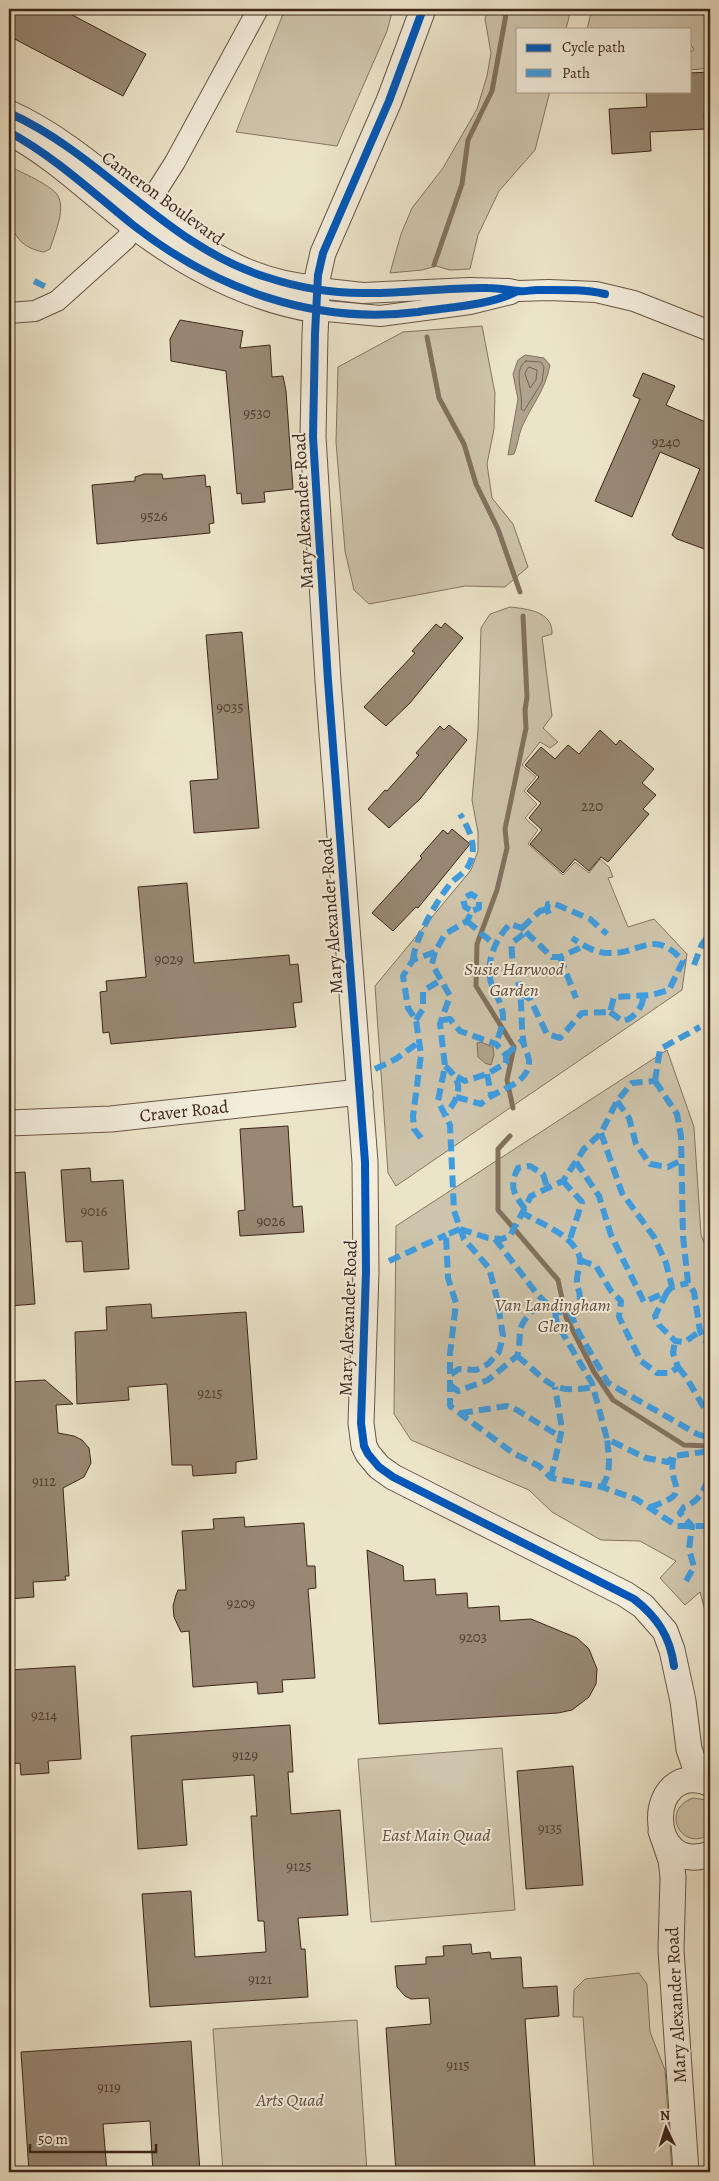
<svg xmlns="http://www.w3.org/2000/svg" width="719" height="2181" viewBox="0 0 719 2181" font-family="Alegreya,serif">
<style>
.green{fill:#cec4ab;stroke:#857462}
.water{fill:#b0a38d;stroke:#82715e}
.lines{fill:none;stroke-linecap:round;stroke-linejoin:round}
.shore{stroke:#766452;stroke-width:1}
.stream{stroke:#82715e;stroke-width:5}
.building{fill:#988874;stroke:#3c2518}
.minor-casing{stroke:#685544;stroke-width:22}
.tertiary-casing{stroke:#685544;stroke-width:27}
.minor{stroke:#f3eddc;stroke-width:20}
.tertiary{stroke:#f3eddc;stroke-width:25}
.quiet{stroke:#3f9cdf;stroke-width:6;stroke-dasharray:12 6;stroke-linecap:butt}
.cycleway-casing{stroke:#f3eddc;stroke-width:11}
.cycleway{stroke:#0057b8;stroke-width:8}
.labels{text-anchor:middle;stroke-width:4;stroke-linejoin:round;paint-order:stroke}
.number-label{font-size:15px;fill:#533e2f}
.street-label{font-size:18px;fill:#3c2518;stroke:#f3eddc}
.park-label{font-size:18px;font-style:italic;fill:#604d3d;stroke:#f3eddc}
</style>
<rect width="100%" height="100%" fill="#ece4c9"/>
<filter id="stains"><feTurbulence type="fractalNoise" baseFrequency=".004" numOctaves="4"/><feColorMatrix values="0 0 0 0 .2 0 0 0 0 .09 0 0 0 0 .02 0 0 0 .5 -.17"/></filter>
<radialGradient id="worn" r=".72"><stop offset=".6" stop-color="#630" stop-opacity="0"/><stop offset="1" stop-color="#630" stop-opacity=".3"/></radialGradient>
<g class="green">
<path d="M285,9H393L387,31L337,146L236,132Z"/>
<path d="M488,9H571L566,29H518V91H550L535,150L499,191L478,235L470,269L450,270L436,266L422,270L390,273L401,234L412,208L443,168L477,109L487,76L491,53L485,19Z"/>
<path d="M592,9H710V68L690,70V52L694,50L690,43V29H587Z"/>
<path d="M9,166C20,172 52,185 58,196C66,210 54,235 50,249L44,252C0,245 9,199 9,166Z"/>
<path d="M482,326L495,393L494,429L487,464L492,498L513,524L528,567L505,587L465,586L369,604L354,590L345,551L336,442L338,367L403,332Z"/>
<path d="M510,607C527,609 553,611 552,634L542,637L552,716L543,728L558,742L550,748L540,742L522,765L536,777L524,791L537,804L525,818L538,830L528,844L563,875L575,862L589,873L600,859L609,867L613,877L608,878L628,927L654,919L687,954L682,990L396,1186L388,1173L375,986L471,870L478,851V832L472,800L478,730L481,628L490,614Z"/>
<path d="M667,1050L694,1127L701,1235L710,1257V1630L700,1592L685,1605L660,1578L676,1561L640,1541L601,1540L552,1512L529,1490L411,1440L394,1414L396,1226Z"/>
<path d="M502,1748L515,1910L371,1922L358,1759Z"/>
<path d="M693,1798L706,1800L710,1803V1834C682,1853 659,1810 693,1798Z"/>
<path d="M639,1973L647,1984L650,2032L665,2070L672,2172H594L583,2017H573L574,1990L585,1979Z"/>
<path d="M357,2020L367,2172H223L213,2029Z"/>
</g>
<g class="water">
<path d="M525,355L544,358L550,365C545,391 532,404 522,427C518,436 518,445 514,454L508,455L518,399L513,374L518,360Z"/>
<path d="M481,1042L493,1047L494,1055L491,1065L485,1063L478,1057L477,1043Z"/>
</g>
<g class="lines">
<g class="shore">
<path d="M526,361L541,362L544,367L542,382L524,411L521,409C524,395 512,369 526,361Z"/>
<path d="M529,367L537,370L536,380L530,388L525,374Z"/>
</g>
<g class="stream">
<path d="M434,265L462,184L468,140L492,91L507,9"/>
<path d="M427,337L439,398L464,444L476,484L498,529L520,592"/>
<path d="M513,1108L507,1080L514,1047L476,986L477,944L497,890L507,848L505,829L526,728L525,710L527,697L523,616"/>
<path d="M510,1136L498,1149V1210L558,1280L566,1317L594,1372L613,1400L684,1445L710,1446"/>
</g>
</g>
<g class="building">
<path d="M9,9H61L146,54L123,96L9,36Z"/>
<path d="M710,72V113H704L705,129L650,132L651,151L612,154L609,109L647,107L646,91H690V73Z"/>
<path d="M180,320L243,331L240,348L270,345L272,377L283,376L286,391L293,489L264,492L265,502L242,504L241,493L237,494L226,371L171,361L170,339Z"/>
<path d="M643,373L675,386L666,405L710,424V551L677,539L672,535L700,469L660,452L632,517L595,501L640,399L633,396Z"/>
<path d="M144,474H162L163,479L205,475L206,487L210,486L214,523L209,524L210,533L97,544L92,485L135,481V477Z"/>
<path d="M445,623L463,638L410,703L386,726L364,707L415,653L412,651L436,624L441,628Z"/>
<path d="M242,632L259,828L194,833L190,781L218,779L206,635Z"/>
<path d="M449,725L467,740L420,799L389,828L368,809L385,790L387,791L419,755L416,753L440,726L444,730Z"/>
<path d="M600,730L616,745L620,740L654,769L642,783L656,795L643,809L649,814L608,862L601,857L589,871L575,859L563,873L530,844L542,830L529,818L541,803L527,791L539,777L525,765L541,747L555,759L568,745L579,754Z"/>
<path d="M452,829L470,844L418,908L416,907L393,931L372,913L422,858L420,856L443,830L448,834Z"/>
<path d="M187,883L194,963L289,955L290,965L298,964L302,1002L293,1003L296,1027L111,1044L109,1032L103,1033L100,992L107,991L106,981L146,977L138,887Z"/>
<path d="M288,1126L293,1207L302,1206L304,1232L240,1236L238,1211L245,1210L240,1129Z"/>
<path d="M90,1168L91,1182L123,1180L129,1269L84,1272L82,1241L66,1242L61,1170Z"/>
<path d="M25,1172L35,1304L9,1306V1173Z"/>
<path d="M151,1304L152,1318L246,1312L257,1459L236,1462V1473L193,1476L192,1465H172L167,1384L128,1387L129,1400L77,1404L75,1332L107,1330L106,1307Z"/>
<path d="M45,1380L73,1404L56,1405L58,1433L74,1436L82,1440L89,1448L91,1463L84,1477L63,1488L69,1576H65L66,1580L33,1582L34,1597L9,1599V1382Z"/>
<path d="M244,1517L245,1527L304,1523L307,1566H315L316,1588L308,1589L315,1678L282,1680L283,1692L258,1694L257,1682L193,1687L189,1631L181,1632L174,1617L173,1606L176,1595L178,1590H186L182,1531L214,1529L213,1519Z"/>
<path d="M367,1550L403,1566L404,1581L435,1579L436,1595L467,1593L468,1608L499,1606L500,1621L531,1619L577,1638L589,1649L597,1669L596,1684L589,1697L572,1710L558,1713L379,1724Z"/>
<path d="M75,1666L81,1759L48,1761L49,1773L21,1775L20,1763L9,1764V1670Z"/>
<path d="M290,1725L293,1772H288L291,1814L340,1810L348,1915L298,1918L301,1949H305L308,1997L150,2007L142,1894L191,1891L195,1957L266,1952L264,1921H258L251,1816H257L254,1775L182,1780L187,1845L138,1849L131,1736Z"/>
<path d="M573,1766L583,1885L526,1889L517,1771Z"/>
<path d="M471,1944L472,1954L490,1952L491,1959L521,1957L523,1988L557,1986L559,2016L525,2019L535,2167L504,2169V2172H396L386,2028L431,2024L429,1998L411,1999L405,1996L397,1987L395,1966L426,1964V1957L444,1956L443,1946Z"/>
<path d="M191,2041L200,2172H153L150,2121L103,2124L107,2172H29L21,2052Z"/>
</g>
<g class="lines">
<g class="minor-casing">
<g id="minor">
<path d="M318,288L363,293L469,288L509,289L518,291L549,290L596,292L634,301L710,331"/>
<path d="M316,310L380,316L470,304L511,294"/>
<path d="M9,313L35,311L57,301L126,239L175,162L258,9"/>
</g>
</g>
<g class="tertiary-casing">
<g id="tertiary">
<path d="M423,9L389,101L323,253L318,275L315,334L313,437L328,681L365,1162L366,1272L361,1423L364,1446L368,1454L379,1467L393,1477L625,1594L643,1606L665,1631L672,1650L683,1701L689,1749L698,1775L706,1782"/>
<path d="M9,113C116,161 192,282 318,288"/>
<path d="M9,132C56,157 92,194 134,226C188,267 249,299 316,310"/>
<path d="M9,1123L111,1119L360,1092"/>
<path d="M710,1783C644,1759 644,1877 710,1854"/>
<path d="M661,1831L671,1860L673,1877L671,1950L686,2172"/>
</g>
</g>
<use href="#minor" class="minor"/>
<use href="#tertiary" class="tertiary"/>
<g class="quiet">
<path d="M34,281L48,288"/>
<path d="M549,914L547,909L548,904H555L590,919L607,934"/>
<path d="M467,921L495,945"/>
<path d="M522,928L540,911L547,909"/>
<path d="M526,932L552,957H560L584,946"/>
<path d="M435,952L432,964L450,996L440,1024L445,1066L438,1101L450,1125L454,1211L464,1239L489,1268L497,1298L503,1336L499,1352L488,1364L476,1370L459,1369L450,1375"/>
<path d="M560,957L576,998"/>
<path d="M413,960C415,938 436,902 450,884C454,879 460,876 465,871C480,852 471,832 460,814"/>
<path d="M694,965L702,944L710,934"/>
<path d="M521,994L530,999L547,1034L560,1038L582,1013L610,1012L614,997L652,995L669,990L683,961C653,927 641,955 608,953C595,953 583,945 572,938"/>
<path d="M610,1012L622,1021C633,1020 644,1006 643,996"/>
<path d="M416,1020L423,1009V991L441,980"/>
<path d="M443,1020L450,1019L460,1031L496,1044L506,1055V1063L487,1074L465,1081L456,1076"/>
<path d="M506,1055L524,1039"/>
<path d="M445,1066C464,1082 461,1095 446,1114"/>
<path d="M375,1069L396,1059L419,1042"/>
<path d="M487,1074L491,1094"/>
<path d="M655,1081L677,1114L681,1136L683,1236L688,1283L694,1292L700,1331L710,1349"/>
<path d="M655,1081L660,1049L700,1027"/>
<path d="M456,1097L481,1104C495,1090 519,1087 527,1071C532,1061 527,1054 524,1045C521,1030 522,1008 520,992C518,975 510,960 512,943L526,932L522,928L510,924C495,939 483,966 493,988C498,998 504,1009 503,1021C502,1028 498,1037 496,1044"/>
<path d="M617,1101L629,1118L636,1144L650,1164L668,1167L682,1160"/>
<path d="M601,1133L622,1193L654,1237L666,1263L672,1287L688,1283"/>
<path d="M421,1138L414,1129L413,1116L421,1055L416,1020L408,1008L403,976L413,960L435,952L445,934L467,921L472,911L465,907L463,899L471,894L479,899V908L472,911"/>
<path d="M576,1162L599,1196L611,1235L644,1302L667,1292L672,1287"/>
<path d="M563,1181L582,1202L569,1242"/>
<path d="M525,1209C513,1193 509,1186 518,1168L530,1166L543,1174L547,1187"/>
<path d="M460,1229L446,1235L448,1278L456,1303L450,1354V1406L513,1453L539,1466L551,1478L602,1487L636,1499L677,1526H710"/>
<path d="M460,1229L488,1238L502,1239L510,1236L531,1196L563,1181L584,1149L601,1133L617,1101L632,1083L655,1081"/>
<path d="M495,1239L537,1294L555,1312H570L579,1305C582,1289 576,1290 577,1279C577,1273 581,1265 580,1259C575,1235 542,1225 523,1213"/>
<path d="M580,1260L596,1266L611,1291L621,1301L619,1317L641,1361L657,1373H670L678,1367L673,1353L675,1341"/>
<path d="M389,1261L446,1235"/>
<path d="M667,1292L655,1316L659,1325L675,1341L685,1342L700,1331"/>
<path d="M555,1312L557,1324L592,1383L607,1439L646,1458L668,1462L674,1456L710,1451"/>
<path d="M570,1312L578,1331L608,1383L697,1434L710,1438"/>
<path d="M517,1356C549,1381 549,1395 594,1387"/>
<path d="M678,1367L686,1377L710,1418"/>
<path d="M450,1385L458,1391L488,1380L517,1356C521,1346 518,1334 522,1325C527,1314 536,1310 541,1299"/>
<path d="M461,1413L507,1406L517,1410L559,1436"/>
<path d="M551,1478L562,1429L555,1387"/>
<path d="M602,1487C612,1471 609,1457 607,1439"/>
<path d="M650,1507C697,1492 665,1487 674,1456"/>
<path d="M686,1581L694,1567L689,1549L692,1526L680,1513L684,1507C700,1501 703,1491 710,1476"/>
</g>
<g class="cycleway-casing">
<g id="cycleway">
<path d="M423,9L389,101L323,253L318,275L315,334L313,437L328,681L365,1162L366,1272L361,1423L364,1446L368,1454L379,1467L393,1477L634,1599C657,1617 670,1636 674,1666"/>
<path d="M9,113C103,155 166,246 266,277C296,287 332,293 363,293C405,294 446,287 488,288C498,288 508,290 518,291C524,292 531,290 537,290C559,290 583,289 605,294"/>
<path d="M9,132C55,157 92,192 133,225C215,289 313,325 418,312C450,307 488,306 518,291"/>
</g>
</g>
<use href="#cycleway" class="cycleway"/>
</g>
<g class="labels">
<g class="number-label">
<text x="257" y="418">9530</text>
<text x="666" y="447">9240</text>
<text x="154" y="521">9526</text>
<text x="230" y="712">9035</text>
<text x="592" y="811">220</text>
<text x="169" y="964">9029</text>
<text x="94" y="1216">9016</text>
<text x="271" y="1226">9026</text>
<text x="210" y="1398">9215</text>
<text x="44" y="1486">9112</text>
<text x="241" y="1608">9209</text>
<text x="473" y="1642">9203</text>
<text x="44" y="1720">9214</text>
<text x="245" y="1760">9129</text>
<text x="550" y="1833">9135</text>
<text x="299" y="1871">9125</text>
<text x="260" y="1984">9121</text>
<text x="458" y="2070">9115</text>
<text x="109" y="2092">9119</text>
</g>
<g class="street-label">
<text transform="translate(163 198) rotate(36)" y="6">Cameron Boulevard</text>
<text transform="translate(303 511) rotate(-93)" y="6">Mary Alexander Road</text>
<text transform="translate(331 916) rotate(-94)" y="6">Mary Alexander Road</text>
<text transform="translate(184 1111) rotate(-6)" y="6">Craver Road</text>
<text transform="translate(348 1318) rotate(-88)" y="6">Mary Alexander Road</text>
<text transform="translate(676 2005) rotate(-93)" y="6">Mary Alexander Road</text>
</g>
<g class="park-label">
<text x="514" y="975">Susie Harwood<tspan x="514" dy="21">Garden</tspan></text>
<text x="553" y="1311">Van Landingham<tspan x="553" dy="21">Glen</tspan></text>
<text x="436" y="1841">East Main Quad</text>
<text x="290" y="2106">Arts Quad</text>
</g>
</g>
<rect width="719" height="2181" fill="none" stroke="#ece4c9" stroke-width="30"/>
<rect x="10" y="10" width="699" height="2161" fill="none" stroke="#3c2518" stroke-width="2.5"/>
<rect x="15" y="15" width="689" height="2151" fill="none" stroke="#3c2518"/>
<rect x="516" y="28" width="175" height="65" fill="#f3eddc" stroke="#aa9d8e"/>
<rect x="526" y="44" width="25" height="8" fill="#0057b8" stroke="#aa9d8e"/>
<text x="562" y="52" font-size="15" fill="#3c2518">Cycle path</text>
<rect x="526" y="69" width="25" height="8" fill="#3f9cdf" stroke="#aa9d8e"/>
<text x="562" y="78" font-size="15" fill="#3c2518">Path</text>
<g transform="translate(666 2128) rotate(356)" stroke="#f3eddc" stroke-width="4" paint-order="stroke">
<path d="M0-4L9 19L0 12L-9 19Z" fill="#3c2518"/>
<text y="-8" font-size="14" font-weight="bold" text-anchor="middle" fill="#3c2518">N</text>
</g>
<path d="M30 2144v8h126v-8" fill="none" stroke="#3c2518" stroke-width="2.5"/>
<text x="38" y="2144" font-size="15" fill="#3c2518" stroke="#f3eddc" stroke-width="4" paint-order="stroke">50 m</text>
<rect width="100%" height="100%" filter="url(#stains)"/>
<rect width="100%" height="100%" fill="url(#worn)"/>
</svg>
